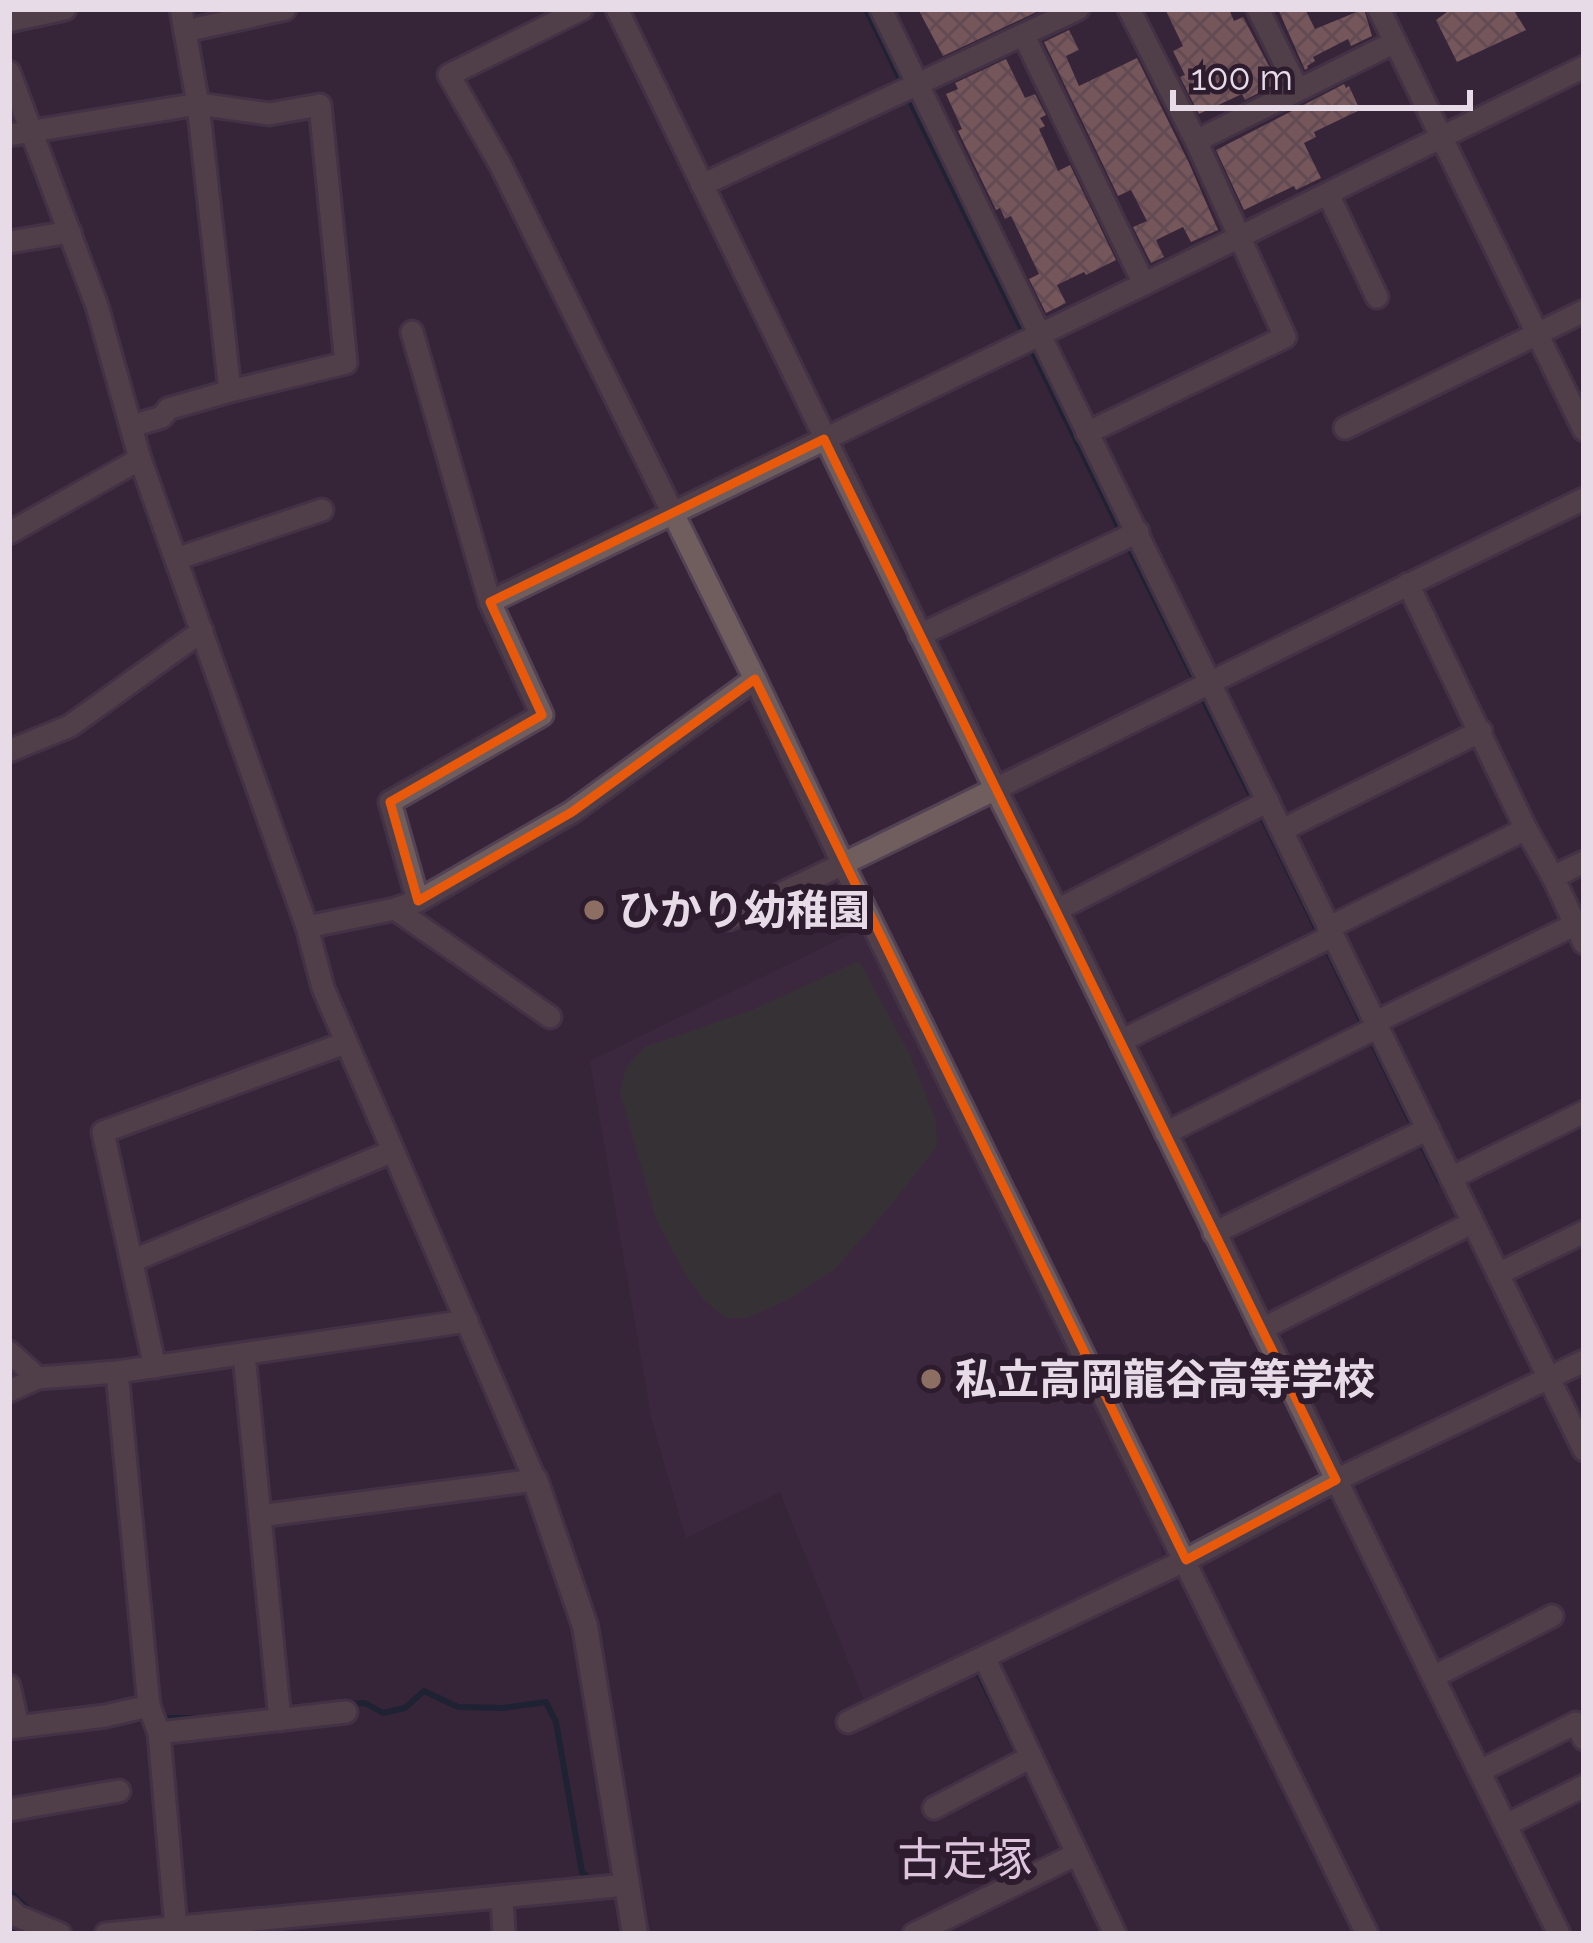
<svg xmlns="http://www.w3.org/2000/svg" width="1593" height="1943" viewBox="0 0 1593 1943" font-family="Raleway,'Noto Sans JP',sans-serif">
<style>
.built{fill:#442e46}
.grass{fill:#36412f}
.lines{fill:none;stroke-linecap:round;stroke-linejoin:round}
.stream{stroke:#00202a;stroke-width:6}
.building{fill:url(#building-cross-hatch)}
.minor-casing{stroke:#534154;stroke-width:27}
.tertiary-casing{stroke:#534154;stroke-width:30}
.minor{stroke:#705d5d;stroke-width:21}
.tertiary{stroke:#705d5d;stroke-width:24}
.marked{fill:none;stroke:#e8590c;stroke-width:9;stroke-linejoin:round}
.education-dot{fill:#8d6e63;stroke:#2d1b2e;stroke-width:4.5}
.labels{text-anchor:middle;stroke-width:12;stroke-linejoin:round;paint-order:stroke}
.poi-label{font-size:42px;font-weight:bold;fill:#e7dbe8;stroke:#2d1b2e;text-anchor:start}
.neighbourhood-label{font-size:45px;fill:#ddc5de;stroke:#2d1b2e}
</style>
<defs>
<pattern id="building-cross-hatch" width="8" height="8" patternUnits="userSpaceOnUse" patternTransform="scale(3)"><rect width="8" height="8" fill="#be9286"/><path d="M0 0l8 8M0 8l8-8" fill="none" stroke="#9a7a73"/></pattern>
</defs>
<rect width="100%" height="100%" fill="#372438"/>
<path class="built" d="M863,928L1160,1532L1162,1562L866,1705L780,1492L686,1538L652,1421L590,1061Z"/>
<path class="grass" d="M859,961L910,1055L936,1121L937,1146L891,1205L836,1268L791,1298L747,1318H726L704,1300L684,1272L656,1219L620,1092L626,1067L645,1047L752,1010Z"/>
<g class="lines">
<g class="stream">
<path d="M866,9L903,85"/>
<path d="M908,97L1121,532"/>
<path d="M1127,544L1196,683"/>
<path d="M1201,695L1254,802"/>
<path d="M1260,813L1320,936"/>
<path d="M1326,948L1365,1028"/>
<path d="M1371,1040L1440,1182"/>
<path d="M978,1673L1021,1759"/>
<path d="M348,1704L365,1703L383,1713L405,1708L424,1691L458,1707L503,1708L546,1702L556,1722L582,1872L594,1883"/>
<path d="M283,1708L323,1704"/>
<path d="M122,1722L154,1718H204"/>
<path d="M9,1891L34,1915"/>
</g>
</g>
<g class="building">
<path d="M918,9H1043L943,56Z"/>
<path d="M1165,9H1229L1234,21L1243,17L1278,83L1245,100L1242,94L1199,114L1180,77L1185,75L1173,51L1183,46Z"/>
<path d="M1278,9H1305L1315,29L1364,9L1372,36L1351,46L1348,39L1313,57L1315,61L1307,66L1308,68L1305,70Z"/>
<path d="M1451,9H1513L1526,30L1457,62L1436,20Z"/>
<path d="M1069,30L1079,50L1066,56L1079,86L1137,58L1189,163L1218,230L1191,242L1183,227L1156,240L1164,257L1151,263L1133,227L1147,221L1131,190L1118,196L1044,42Z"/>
<path d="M1006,59L1025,98L1035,94L1046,115L1040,118L1045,126L1039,129L1058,171L1070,165L1116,260L1086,275L1084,272L1057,285L1066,303L1046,313L1029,279L1039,274L1011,216L1005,219L1000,208L996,210L958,131L962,129L946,94L958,89L955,83Z"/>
<path d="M1344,84L1346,88L1349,86L1360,110L1314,132L1316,137L1304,143L1321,178L1296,190L1294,186L1244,210L1216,150Z"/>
</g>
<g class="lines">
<g class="minor-casing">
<g id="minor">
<path d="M582,9L449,75L500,164L755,679L843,864L1367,1934"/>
<path d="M617,9L996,790L1057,910L1559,1934"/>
<path d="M881,9L1584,1450"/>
<path d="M1258,9L1298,90"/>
<path d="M1379,9L1584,430"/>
<path d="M9,21L65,9"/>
<path d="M185,31L285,9"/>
<path d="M1024,36L1144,284"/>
<path d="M9,72L97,306L140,459L307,927L323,988L535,1480L260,1516"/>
<path d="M9,135L198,104L269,114L320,105L346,363L230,391L198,104L181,9"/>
<path d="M1196,141L1395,42"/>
<path d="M702,185L1078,9"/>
<path d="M1328,194L1377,297"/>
<path d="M9,242L70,232"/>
<path d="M412,332L490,602L542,715L390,802L418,901"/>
<path d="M132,426L162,417L168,409L230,391"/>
<path d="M1345,428L1584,311"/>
<path d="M1087,433L1285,337L1196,141L1129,9"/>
<path d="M9,533L140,459"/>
<path d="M176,559L322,510"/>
<path d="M1408,584L1526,829L1553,877L1584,943"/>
<path d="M490,602L1144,284L1584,67"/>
<path d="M920,635L1138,532"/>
<path d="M9,751L70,726L202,631"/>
<path d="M1282,830L1481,731"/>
<path d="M1553,877L1584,862"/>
<path d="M395,909L550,1017"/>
<path d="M1057,910L1268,801"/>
<path d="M729,919C1015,782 1298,637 1584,499"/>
<path d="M307,927L395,909L418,901L572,812L755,679"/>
<path d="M1328,928L1526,829"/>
<path d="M1376,1022L1574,925"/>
<path d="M1121,1041L1332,936"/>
<path d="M1166,1133L1378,1027"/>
<path d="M1451,1178L1584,1112"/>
<path d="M1214,1233L1428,1129"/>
<path d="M132,1261L393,1151"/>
<path d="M1498,1274L1584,1232"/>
<path d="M1262,1329L1472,1223"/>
<path d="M9,1352L38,1378L117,1372L467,1321"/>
<path d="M244,1354L280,1720"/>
<path d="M155,1367L103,1132L345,1043"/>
<path d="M117,1372L149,1706L159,1733L176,1928"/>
<path d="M9,1391L38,1378"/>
<path d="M984,1657L1115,1934"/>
<path d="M1433,1677L1552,1616"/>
<path d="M9,1686L18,1726"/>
<path d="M848,1722L1186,1560L1336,1480L1584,1361"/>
<path d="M9,1728L105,1716L149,1706"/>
<path d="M159,1733L346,1712"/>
<path d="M1480,1771L1576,1723L1584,1739"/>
<path d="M934,1808L1031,1757"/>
<path d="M9,1810L119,1791"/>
<path d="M1506,1825L1584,1786"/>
<path d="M502,1898L504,1934"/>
<path d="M9,1908L17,1916L60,1934"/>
<path d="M106,1934L626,1885"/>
<path d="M914,1934L1077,1854"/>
</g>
</g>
<g class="tertiary-casing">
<path id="tertiary" d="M535,1480L585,1626L635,1934"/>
</g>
<use href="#minor" class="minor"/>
<use href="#tertiary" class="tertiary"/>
</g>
<path d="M0 0H1593V1943H0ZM824,439L1336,1480L1186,1560L755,679L572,812L418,901L390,802L542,715L490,602Z" fill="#372438" fill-opacity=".55" fill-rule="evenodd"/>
<path class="marked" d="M824,439L1336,1480L1186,1560L755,679L572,812L418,901L390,802L542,715L490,602Z"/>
<g class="education-dot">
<circle cx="594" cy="910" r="12"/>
<circle cx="931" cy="1379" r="12"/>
</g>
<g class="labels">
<g class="poi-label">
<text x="618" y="925">ひかり幼稚園</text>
<text x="955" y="1394">私立高岡龍谷高等学校</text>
</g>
<g class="neighbourhood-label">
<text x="965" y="1875">古定塚</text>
</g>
</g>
<rect width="1593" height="1943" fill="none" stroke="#e7dbe8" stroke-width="24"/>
<path d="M1173 90v18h297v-18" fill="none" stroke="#e7dbe8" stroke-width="6"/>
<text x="1191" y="90" font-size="36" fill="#e7dbe8" stroke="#2d1b2e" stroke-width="9" paint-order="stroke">100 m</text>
</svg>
